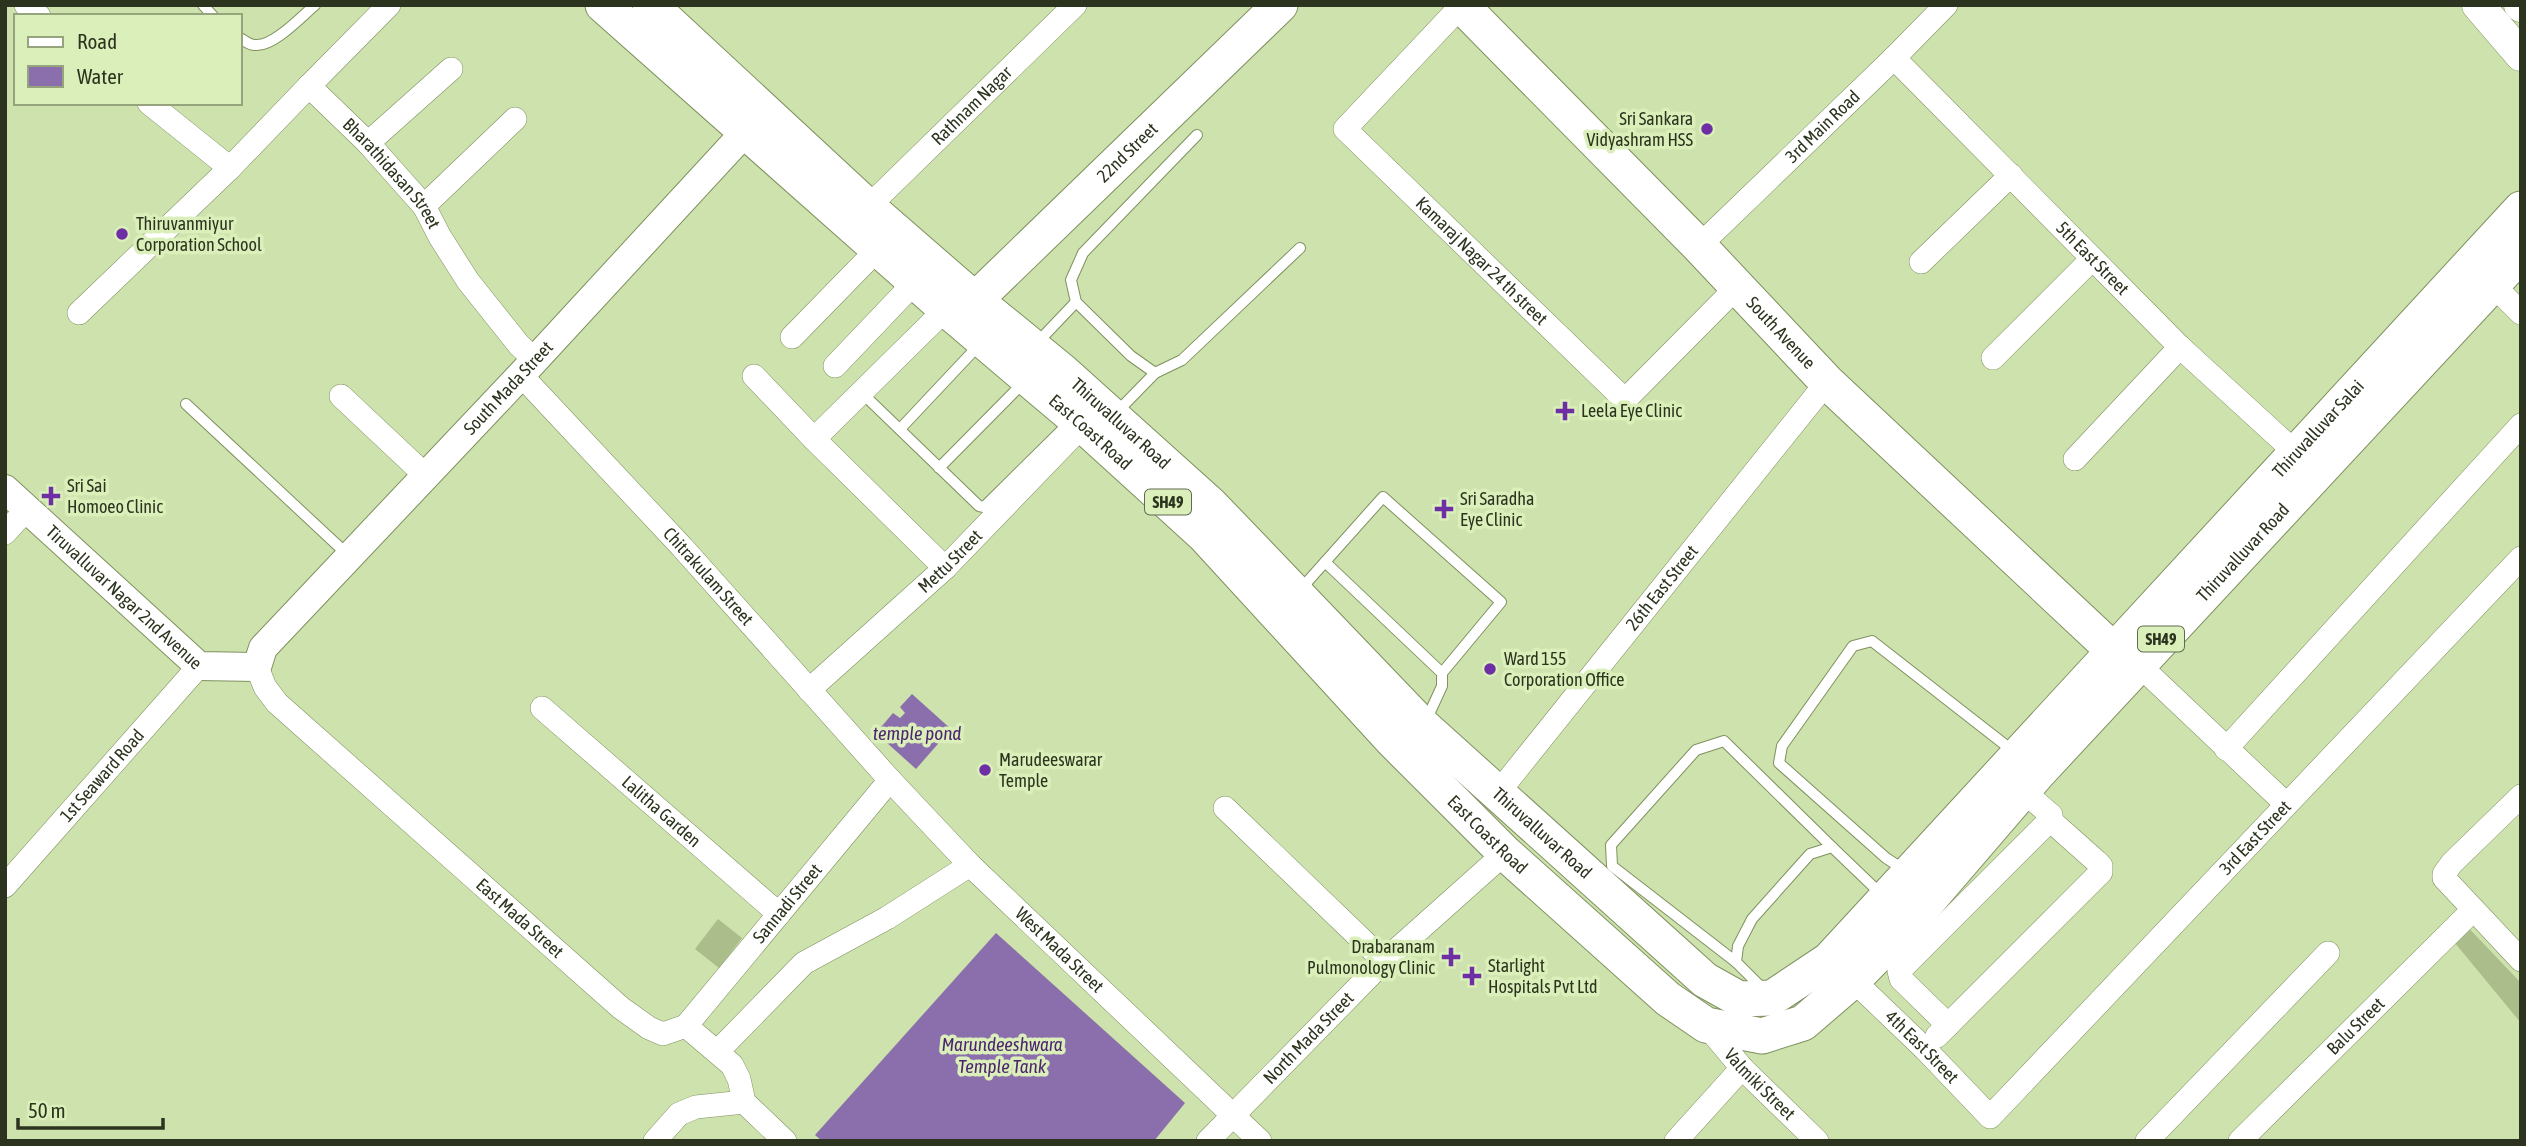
<svg xmlns="http://www.w3.org/2000/svg" width="2526" height="1146" viewBox="0 0 2526 1146" font-family="'Asap Condensed',sans-serif">
<style>
.green{fill:#aabd8b}
.water{fill:#8b6fac}
.lines{fill:none;stroke-linecap:round;stroke-linejoin:round}
.service-casing{stroke:#7f915f;stroke-width:12}
.minor-casing{stroke:#7f915f;stroke-width:24}
.tertiary-casing{stroke:#7f915f;stroke-width:30}
.secondary-casing{stroke:#7f915f;stroke-width:33}
.primary-casing{stroke:#7f915f;stroke-width:37}
.service{stroke:#fff;stroke-width:10}
.minor{stroke:#fff;stroke-width:23}
.tertiary{stroke:#fff;stroke-width:28}
.secondary{stroke:#fff;stroke-width:32}
.primary{stroke:#fff;stroke-width:35}
.poi-dot{fill:#6e2fa4;stroke:#dbefba;stroke-width:2.5}
.labels{text-anchor:middle;stroke-width:7;stroke-linejoin:round;paint-order:stroke}
.shield{fill:#dbefba;stroke:#606c4e;stroke-width:2}
.shield-label{font-size:16px;font-weight:bold;fill:#2c341f}
.street-label{font-size:18px;fill:#2c341f;stroke:#dbefba}
.poi-label{font-size:18px;fill:#2c341f;stroke:#dbefba;text-anchor:start}
.water-label{font-size:19px;font-style:italic;fill:#4c2570;stroke:#dbefba}
</style>
<rect width="100%" height="100%" fill="#cee2ad"/>
<g class="green">
<path d="M718,919L742,938L719,968L695,949Z"/>
<path d="M2462,921L2521,983V1023L2450,937Z"/>
</g>
<g class="water">
<path d="M912,694L951,729L916,769L876,733L893,713L900,718L905,713L900,707Z"/>
<path d="M996,933L1185,1103L1154,1141H822L815,1135Z"/>
</g>
<g class="lines">
<g class="service-casing">
<g id="service">
<path d="M203,5L213,16"/>
<path d="M240,38C245,41 249,45 255,45C273,47 301,17 315,5"/>
<path d="M1197,135L1083,253L1071,280L1076,302L1131,356L1155,373L1182,360L1300,248"/>
<path d="M1037,343L1076,302"/>
<path d="M862,393L979,506L984,507L1070,422"/>
<path d="M186,404L349,556"/>
<path d="M1115,414L1155,373"/>
<path d="M900,429L979,345"/>
<path d="M939,468L1026,380"/>
<path d="M1325,562L1442,673"/>
<path d="M1302,592L1308,581L1383,497L1501,602L1442,673V686L1425,723"/>
<path d="M1906,871L1886,858L1779,763L1782,746L1853,646L1872,641L2013,751"/>
<path d="M1736,962L1612,866L1611,845L1696,750L1724,741L1832,847"/>
<path d="M1763,989L1736,962L1738,946L1752,919L1810,854L1832,847L1882,895"/>
</g>
</g>
<g class="minor-casing">
<g id="minor">
<path d="M26,5L39,16"/>
<path id="s1" d="M1461,6L1345,129L1625,400L1737,287"/>
<path id="s2" d="M1894,58L2180,347L2296,453"/>
<path d="M309,86L389,5"/>
<path d="M149,103L230,168"/>
<path d="M368,143L451,69"/>
<path d="M424,206L515,119"/>
<path id="s3" d="M868,207L1075,5"/>
<path id="s4" d="M1699,246L1894,58L1946,5"/>
<path d="M1921,262L2011,175"/>
<path d="M2493,285L2521,313"/>
<path id="s5" d="M79,313L230,168L309,86L368,143L424,206L440,237L468,281L519,345L534,359"/>
<path d="M792,337L878,249"/>
<path d="M1993,358L2092,259"/>
<path d="M835,366L915,282"/>
<path id="s6" d="M521,375L682,547L890,780L970,865L1260,1141"/>
<path d="M754,376L814,439L945,568"/>
<path d="M341,396L425,475"/>
<path d="M814,439L946,309"/>
<path d="M2075,459L2180,347"/>
<path d="M5,533L27,509"/>
<path d="M2138,664L2286,804"/>
<path id="s7" d="M257,667L265,687L277,703L621,1008L649,1028L663,1034L686,1026L732,1065L739,1079L744,1102L785,1141"/>
<path id="s8" d="M809,690L945,568L1083,425"/>
<path id="s9" d="M542,708L779,914"/>
<path d="M2226,749L2521,425"/>
<path id="s10" d="M1497,794L1827,382"/>
<path d="M2521,796L2452,863L2444,874V878L2521,960"/>
<path d="M1225,808L1384,961"/>
<path id="s11" d="M5,886L199,666"/>
<path id="s12" d="M1853,980L1925,1049L1990,1117L2521,558"/>
<path id="s13" d="M1706,1025L1742,1068L1817,1141"/>
<path d="M1948,1025L1901,979L1899,971L2050,820L2051,815L2023,791"/>
<path id="s14" d="M686,1026L890,780"/>
<path d="M1937,1036L2101,872V866L2096,861L2050,820"/>
<path d="M718,1051L804,963L887,918L970,865"/>
<path d="M655,1141L679,1114L696,1107L744,1102"/>
<path id="s15" d="M1208,1141L1384,961L1505,853"/>
<path d="M1676,1141L1742,1068"/>
<path d="M2147,1141L2328,953"/>
<path id="s16" d="M2240,1141L2472,911"/>
</g>
</g>
<g class="tertiary-casing">
<g id="tertiary">
<path id="s17" d="M5,489L199,666L257,667L263,648L521,375L759,117"/>
</g>
</g>
<g class="secondary-casing">
<g id="secondary">
<path d="M2478,5L2521,55"/>
<path d="M2520,5L2521,6"/>
</g>
</g>
<g class="primary-casing">
<g id="primary">
<path id="s18" d="M603,5L946,309L1083,425L1204,535L1393,741L1505,853L1668,999L1706,1025L1762,1036L1803,1023L1853,980L1909,923L2038,773L2521,254"/>
<path id="s19" d="M650,5L868,207L975,300L1062,371L1211,505L1423,726L1705,980L1739,999L1772,998L1829,960L2521,209"/>
<path id="s20" d="M1461,5L1699,246L1827,382L2114,651"/>
<path id="s21" d="M975,300L1280,5"/>
</g>
</g>
<use href="#service" class="service"/>
<use href="#minor" class="minor"/>
<use href="#tertiary" class="tertiary"/>
<use href="#secondary" class="secondary"/>
<use href="#primary" class="primary"/>
</g>
<g class="poi-dot">
<circle cx="1707" cy="129" r="7"/>
<circle cx="122" cy="234" r="7"/>
<path d="M1561.5 400.5h7v7h7v7h-7v7h-7v-7h-7v-7h7z"/>
<path d="M47.5 485.5h7v7h7v7h-7v7h-7v-7h-7v-7h7z"/>
<path d="M1440.5 498.5h7v7h7v7h-7v7h-7v-7h-7v-7h7z"/>
<circle cx="1490" cy="669" r="7"/>
<circle cx="985" cy="770" r="7"/>
<path d="M1447.5 946.5h7v7h7v7h-7v7h-7v-7h-7v-7h7z"/>
<path d="M1468.5 965.5h7v7h7v7h-7v7h-7v-7h-7v-7h7z"/>
</g>
<g class="labels">
<g class="shield">
<rect x="1145" y="489.5" width="46" height="25" rx="5"/>
<rect x="2138" y="626.5" width="46" height="25" rx="5"/>
</g>
<g class="shield-label">
<text x="1168" y="508">SH49</text>
<text x="2161" y="645">SH49</text>
</g>
<g class="street-label">
<text dy="6" stroke="none"><textPath href="#s3" startOffset="145">Rathnam Nagar</textPath></text>
<text dy="6" stroke="none"><textPath href="#s4" startOffset="172">3rd Main Road</textPath></text>
<text dy="6" stroke="none"><textPath href="#s21" startOffset="212">22nd Street</textPath></text>
<text dy="6" stroke="none"><textPath href="#s5" startOffset="444">Bharathidasan Street</textPath></text>
<text dy="6" stroke="none"><textPath href="#s2" startOffset="282">5th East Street</textPath></text>
<text dy="6" stroke="none"><textPath href="#s1" startOffset="359">Kamaraj Nagar 24 th street</textPath></text>
<text dy="6" stroke="none"><textPath href="#s20" startOffset="458">South Avenue</textPath></text>
<text dy="6" stroke="none"><textPath href="#s17" startOffset="698">South Mada Street</textPath></text>
<text dy="6" stroke="none"><textPath href="#s19" startOffset="630">Thiruvalluvar Road</textPath></text>
<text dy="6" stroke="none"><textPath href="#s19" startOffset="2300">Thiruvalluvar Salai</textPath></text>
<text dy="6" stroke="none"><textPath href="#s18" startOffset="648">East Coast Road</textPath></text>
<text dy="6" stroke="none"><textPath href="#s18" startOffset="2249">Thiruvalluvar Road</textPath></text>
<text dy="6" stroke="none"><textPath href="#s8" startOffset="191">Mettu Street</textPath></text>
<text dy="6" stroke="none"><textPath href="#s6" startOffset="275">Chitrakulam Street</textPath></text>
<text dy="6" stroke="none"><textPath href="#s10" startOffset="264">26th East Street</textPath></text>
<text dy="6" stroke="none"><textPath href="#s17" startOffset="161">Tiruvalluvar Nagar 2nd Avenue</textPath></text>
<text dy="6" stroke="none"><textPath href="#s11" startOffset="147">1st Seaward Road</textPath></text>
<text dy="6" stroke="none"><textPath href="#s9" startOffset="158">Lalitha Garden</textPath></text>
<text dy="6" stroke="none"><textPath href="#s19" startOffset="1218">Thiruvalluvar Road</textPath></text>
<text dy="6" stroke="none"><textPath href="#s18" startOffset="1214">East Coast Road</textPath></text>
<text dy="6" stroke="none"><textPath href="#s12" startOffset="579">3rd East Street</textPath></text>
<text dy="6" stroke="none"><textPath href="#s14" startOffset="159">Sannadi Street</textPath></text>
<text dy="6" stroke="none"><textPath href="#s7" startOffset="366">East Mada Street</textPath></text>
<text dy="6" stroke="none"><textPath href="#s6" startOffset="788">West Mada Street</textPath></text>
<text dy="6" stroke="none"><textPath href="#s16" startOffset="163">Balu Street</textPath></text>
<text dy="6" stroke="none"><textPath href="#s15" startOffset="144">North Mada Street</textPath></text>
<text dy="6" stroke="none"><textPath href="#s12" startOffset="96">4th East Street</textPath></text>
<text dy="6" stroke="none"><textPath href="#s13" startOffset="80">Valmiki Street</textPath></text>
</g>
<g class="poi-label">
<text x="1693" y="125" text-anchor="end">Sri Sankara<tspan x="1693" dy="21">Vidyashram HSS</tspan></text>
<text x="136" y="230">Thiruvanmiyur<tspan x="136" dy="21">Corporation School</tspan></text>
<text x="1581" y="417">Leela Eye Clinic</text>
<text x="67" y="492">Sri Sai<tspan x="67" dy="21">Homoeo Clinic</tspan></text>
<text x="1460" y="505">Sri Saradha<tspan x="1460" dy="21">Eye Clinic</tspan></text>
<text x="1504" y="665">Ward 155<tspan x="1504" dy="21">Corporation Office</tspan></text>
<text x="999" y="766">Marudeeswarar<tspan x="999" dy="21">Temple</tspan></text>
<text x="1435" y="953" text-anchor="end">Drabaranam<tspan x="1435" dy="21">Pulmonology Clinic</tspan></text>
<text x="1488" y="972">Starlight<tspan x="1488" dy="21">Hospitals Pvt Ltd</tspan></text>
</g>
<g class="water-label">
<text x="917" y="740">temple pond</text>
<text x="1002" y="1051">Marundeeshwara<tspan x="1002" dy="22">Temple Tank</tspan></text>
</g>
</g>
<rect width="2526" height="1146" fill="none" stroke="#2c341f" stroke-width="14"/>
<rect x="14" y="14" width="228" height="91" fill="#dbefba" stroke="#95a47c" stroke-width="2"/>
<rect x="28" y="37" width="35" height="10" fill="#ffffff" stroke="#95a47c" stroke-width="2"/>
<text x="77" y="49" font-size="21" fill="#2c341f">Road</text>
<rect x="28" y="66" width="35" height="21" fill="#8b6fac" stroke="#95a47c" stroke-width="2"/>
<text x="77" y="84" font-size="21" fill="#2c341f">Water</text>
<path d="M18 1118v10h145v-10" fill="none" stroke="#2c341f" stroke-width="3.5"/>
<text x="28" y="1118" font-size="21" fill="#2c341f" stroke="#dbefba" stroke-width="5" paint-order="stroke">50 m</text>
</svg>
